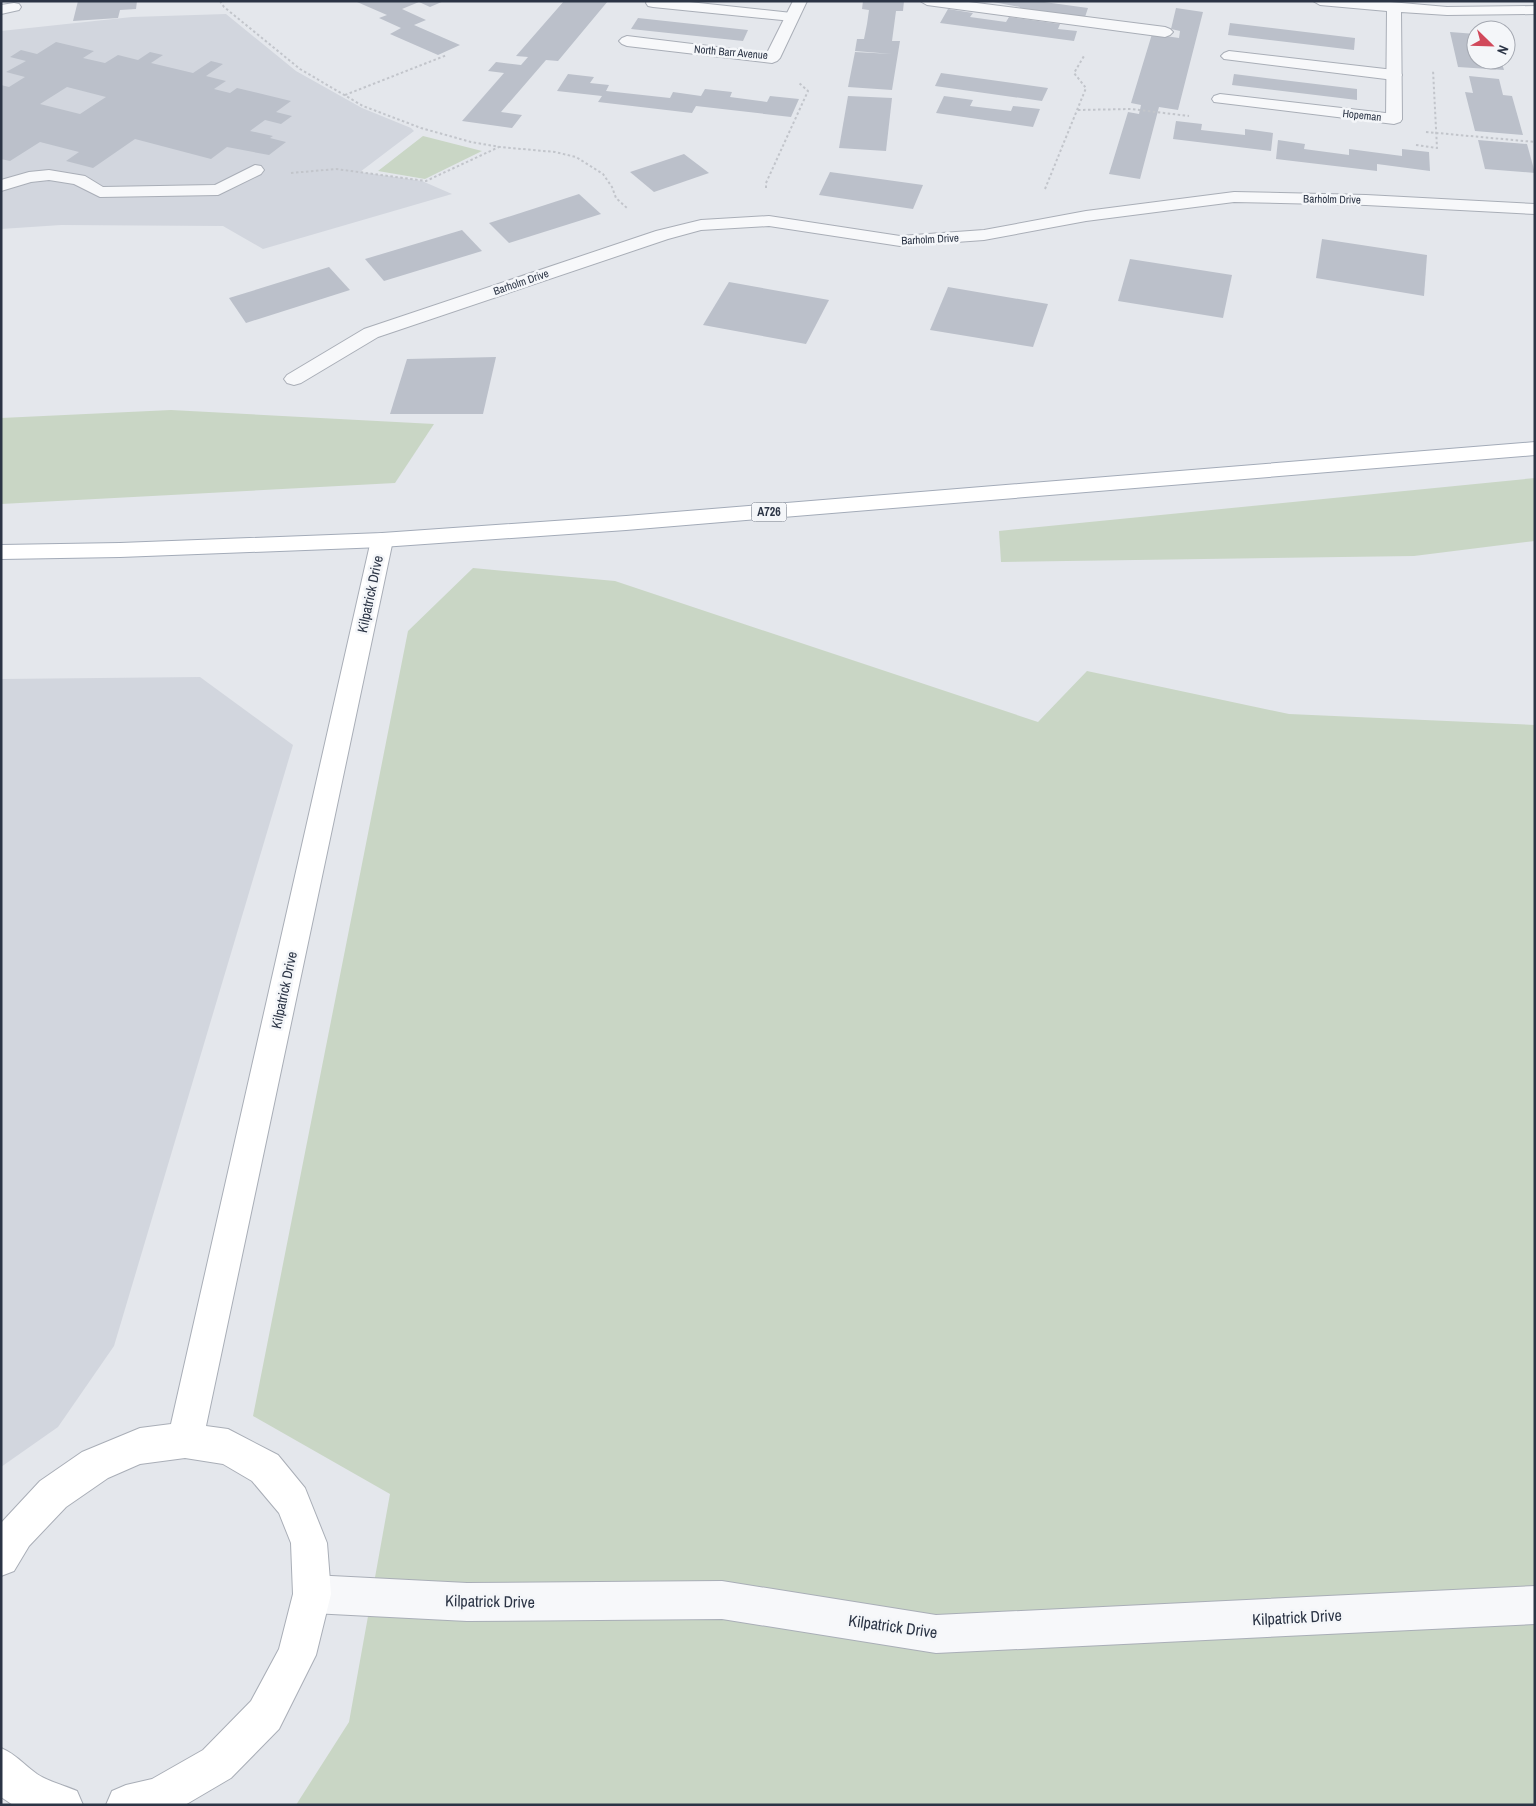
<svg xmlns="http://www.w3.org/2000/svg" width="1536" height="1806" viewBox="0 0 1536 1806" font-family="'Archivo Narrow',sans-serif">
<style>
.built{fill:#d2d6de}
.green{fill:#c9d6c5}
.building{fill:#bbc0ca;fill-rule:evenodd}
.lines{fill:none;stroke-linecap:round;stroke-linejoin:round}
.lane-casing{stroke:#a9aeb7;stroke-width:2}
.street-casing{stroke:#a9aeb7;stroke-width:2}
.secondary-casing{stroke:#a9aeb7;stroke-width:2}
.primary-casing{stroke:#a3abb8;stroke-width:2}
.path{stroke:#c2c5cb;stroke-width:2;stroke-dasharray:2.5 2.5;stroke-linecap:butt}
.lane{fill:#f7f8fa;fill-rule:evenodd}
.street{fill:#f7f8fa;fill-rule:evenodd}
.secondary{fill:#fff;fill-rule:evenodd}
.primary{fill:#fff;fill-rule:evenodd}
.labels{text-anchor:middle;stroke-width:5;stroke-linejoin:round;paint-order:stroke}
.far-street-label{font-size:11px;fill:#2b3445;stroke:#f4f6f9}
.shield{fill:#f4f6f9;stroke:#676e7b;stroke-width:1}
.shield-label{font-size:12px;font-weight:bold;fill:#2b3445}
.street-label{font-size:14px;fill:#2b3445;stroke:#f4f6f9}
.near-street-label{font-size:16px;fill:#2b3445;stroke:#f4f6f9}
</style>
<rect width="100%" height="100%" fill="#e4e7ec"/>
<g class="built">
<path d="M226,14L296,71L362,108L411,128L414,131L360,172L422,181L452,194L263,249L223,226L61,225L1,229V31L132,17Z"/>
<path d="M200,677L293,745L114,1346L58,1427L1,1467V679Z"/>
</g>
<g class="green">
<path d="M423,136L482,151L425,179L378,171Z"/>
<path d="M171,410L434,424L395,483L1,504V418Z"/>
<path d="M1535,478V541L1414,556L1001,562L999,531Z"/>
<path d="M473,568L615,581L1038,722L1087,671L1289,714L1535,725V1805H296L349,1722L390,1494L253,1416L408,631Z"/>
</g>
<g class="building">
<path d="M78,1H137L136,9L120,10L118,18L73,21Z"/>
<path d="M359,1H444L430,7L419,2L402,9L426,20L414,25L460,45L438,55L390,34L401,28L379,18L387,15L357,2Z"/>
<path d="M564,1H608L558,61L546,60L501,112L522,115L512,128L462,121L504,73L488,71L496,62L521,65L528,57L516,56Z"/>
<path d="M863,1H904L903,11H896L892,41H900L892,90L848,87L855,52L892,54L855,51L857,39H864L867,24L869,10L862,9Z"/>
<path d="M988,1H1037L1088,8L1084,20L1018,11L1020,7Z"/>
<path d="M1176,8L1203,12L1178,110L1159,107L1140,179L1109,174L1128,112L1139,114L1141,105L1131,103L1152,34L1179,38L1180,31L1171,29Z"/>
<path d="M948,9L973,13L970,17L1006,22L1009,17L1060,24L1058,29L1077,31L1074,41L940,23Z"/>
<path d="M638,18L748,30L743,41L631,29Z"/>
<path d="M1230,23L1355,38L1354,50L1228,35Z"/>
<path d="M1450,32L1476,34V60H1501L1504,70L1458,67Z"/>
<path d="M56,42L94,51L83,58L105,63L118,55L138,60L150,52L163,55L151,63L193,73L211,61L223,64L206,76L226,81L214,89L230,93L237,88L291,101L276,112L292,116L281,124L265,120L250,131L273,136L270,138L286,142L269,155L227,147L211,159L135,139L93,168L66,161L79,152L40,142L10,161L1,159V85L9,87L25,77L6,72L26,61L10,57L21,50L37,54ZM67,87L106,97L80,114L40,104Z"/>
<path d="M941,73L1048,88L1042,101L935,86Z"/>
<path d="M568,74L594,77L590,83L609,85L606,91L670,98L673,92L701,96L705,89L732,92L730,97L767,102L770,96L799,99L791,117L696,106L692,113L598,102L602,96L557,91Z"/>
<path d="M1234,74L1357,89V100L1232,85Z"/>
<path d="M1469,76L1499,79L1503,95L1512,96L1523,135L1475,131L1465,92L1473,93Z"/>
<path d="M848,96L892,98L886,151L839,148Z"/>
<path d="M944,96L973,100L970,106L1011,111L1013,106L1040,109L1033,127L936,113Z"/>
<path d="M1176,121L1202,124L1201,130L1245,135V129L1273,133L1271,151L1173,139Z"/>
<path d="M1278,140L1305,144L1304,149L1349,155V149L1402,156V149L1429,152L1430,171L1377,164V171L1276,159Z"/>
<path d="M1478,140L1527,144L1535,173L1485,169Z"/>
<path d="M684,154L709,173L654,192L630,172Z"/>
<path d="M830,172L923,185L913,209L819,195Z"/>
<path d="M579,194L601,214L509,243L489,223Z"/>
<path d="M462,230L482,251L384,281L365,259Z"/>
<path d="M1322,239L1427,255L1424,296L1316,278Z"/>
<path d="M1130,259L1232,275L1223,318L1118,301Z"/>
<path d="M329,267L350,290L246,323L229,298Z"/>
<path d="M729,282L829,300L806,344L703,325Z"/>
<path d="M948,287L1048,304L1033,347L930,330Z"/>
<path d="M496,357L483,414H390L407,359Z"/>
</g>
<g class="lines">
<g class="lane-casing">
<g id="lane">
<path d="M647,1H680L792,13L797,14L799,17L797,20L792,21L653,7L648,6L646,3Z"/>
<path d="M920,1H961L1165,27L1170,29L1173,32L1170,35L1165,37L927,5Z"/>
<path d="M1229,51L1394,70L1400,72L1402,75L1400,78L1394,80L1224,59L1221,56L1224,53Z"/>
<path d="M1220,94L1394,114L1400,116L1402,119L1400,122L1394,124L1214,102L1212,99L1214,96Z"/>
<path d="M255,165L261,166L264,170L261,174L218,195L100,197L74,184L49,180L31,182L1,191V180L29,172L49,170L85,176L103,187L215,185Z"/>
<path d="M312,1575L467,1583L722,1581L936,1615L1535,1586V1624L936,1653L722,1619L467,1621L312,1613L299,1607L293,1594L299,1581Z"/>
</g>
</g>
<g class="street-casing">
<g id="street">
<path d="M793,1H807L780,58L777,61L772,63L627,46L622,44L619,41L622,38L627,36L767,53Z"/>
<path d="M1313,1H1379L1447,7L1535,6V14L1447,15L1401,12L1402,119L1400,122H1388L1386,119L1387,11L1320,5Z"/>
<path d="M14,3L19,4L21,7L19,10L1,14V5Z"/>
<path d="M1234,192L1366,195L1535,204V214L1366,205L1234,202L1086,221L984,240L900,246L769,226L701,230L668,239L378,337L301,383L294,385L287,383L284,379L287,375L364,329L656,231L701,220L769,216L900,236L984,230L1086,211Z"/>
</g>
</g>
<g class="secondary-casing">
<g id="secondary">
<path d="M382,533L390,535L393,540L206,1426L228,1429L278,1455L305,1488L327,1543L331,1594L316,1655L279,1729L231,1778L185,1805H106L112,1791L126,1785L152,1779L203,1750L251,1701L279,1649L293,1594L291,1543L279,1513L252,1481L223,1464L185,1458L140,1464L108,1478L66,1507L29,1546L14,1571L1,1576V1523L40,1481L82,1452L140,1428L171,1424L371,540L374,535Z"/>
<path d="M1,1748C17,1755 23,1764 37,1774C49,1782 63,1785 77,1791L83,1805H13L1,1797Z"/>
</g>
</g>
<g class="primary-casing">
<path id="primary" d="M1535,442V455L626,530L382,547L120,557L1,559V545L120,543L382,533L626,516Z"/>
</g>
<g class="path">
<path d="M220,1L224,7L300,69L363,106L421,128L471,142L500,147L555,152L576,157L603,174L612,187L616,198L628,209"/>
<path d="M345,95L447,55"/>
<path d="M1078,110L1131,109L1189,116"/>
<path d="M1426,132L1535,142"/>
<path d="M1416,145L1437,148L1433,70"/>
<path d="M291,173L336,169L426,181L499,147"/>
<path d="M766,188V183L808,91L798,82"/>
<path d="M1045,189L1086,88L1074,73L1084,56"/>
</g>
<use href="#lane" class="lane"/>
<use href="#street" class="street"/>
<use href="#secondary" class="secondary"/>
<use href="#primary" class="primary"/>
</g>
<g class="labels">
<g class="far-street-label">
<text transform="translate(731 52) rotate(5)" y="4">North Barr Avenue</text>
<text transform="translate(1362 115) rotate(6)" y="4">Hopeman</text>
<text transform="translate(1332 199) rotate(1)" y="4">Barholm Drive</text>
<text transform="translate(930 239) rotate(-3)" y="4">Barholm Drive</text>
<text transform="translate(521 282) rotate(-19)" y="4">Barholm Drive</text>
</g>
<rect class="shield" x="751.5" y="502.5" width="35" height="19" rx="4"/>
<g class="shield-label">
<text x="769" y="516">A726</text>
</g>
<g class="street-label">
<text transform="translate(370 594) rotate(-78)" y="5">Kilpatrick Drive</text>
<text transform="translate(284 990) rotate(-78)" y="5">Kilpatrick Drive</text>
</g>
<g class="near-street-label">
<text transform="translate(490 1601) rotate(1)" y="6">Kilpatrick Drive</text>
<text transform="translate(1297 1617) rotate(-3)" y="6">Kilpatrick Drive</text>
<text transform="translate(893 1626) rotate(8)" y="6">Kilpatrick Drive</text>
</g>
</g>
<rect width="1536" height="1806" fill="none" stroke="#2b3445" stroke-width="5"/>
<g transform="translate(1491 45) rotate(113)"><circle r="24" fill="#f4f6f9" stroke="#a4a8b1"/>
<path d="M0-4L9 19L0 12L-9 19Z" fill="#d1495b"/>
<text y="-8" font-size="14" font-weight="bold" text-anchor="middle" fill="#2b3445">N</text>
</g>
</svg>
